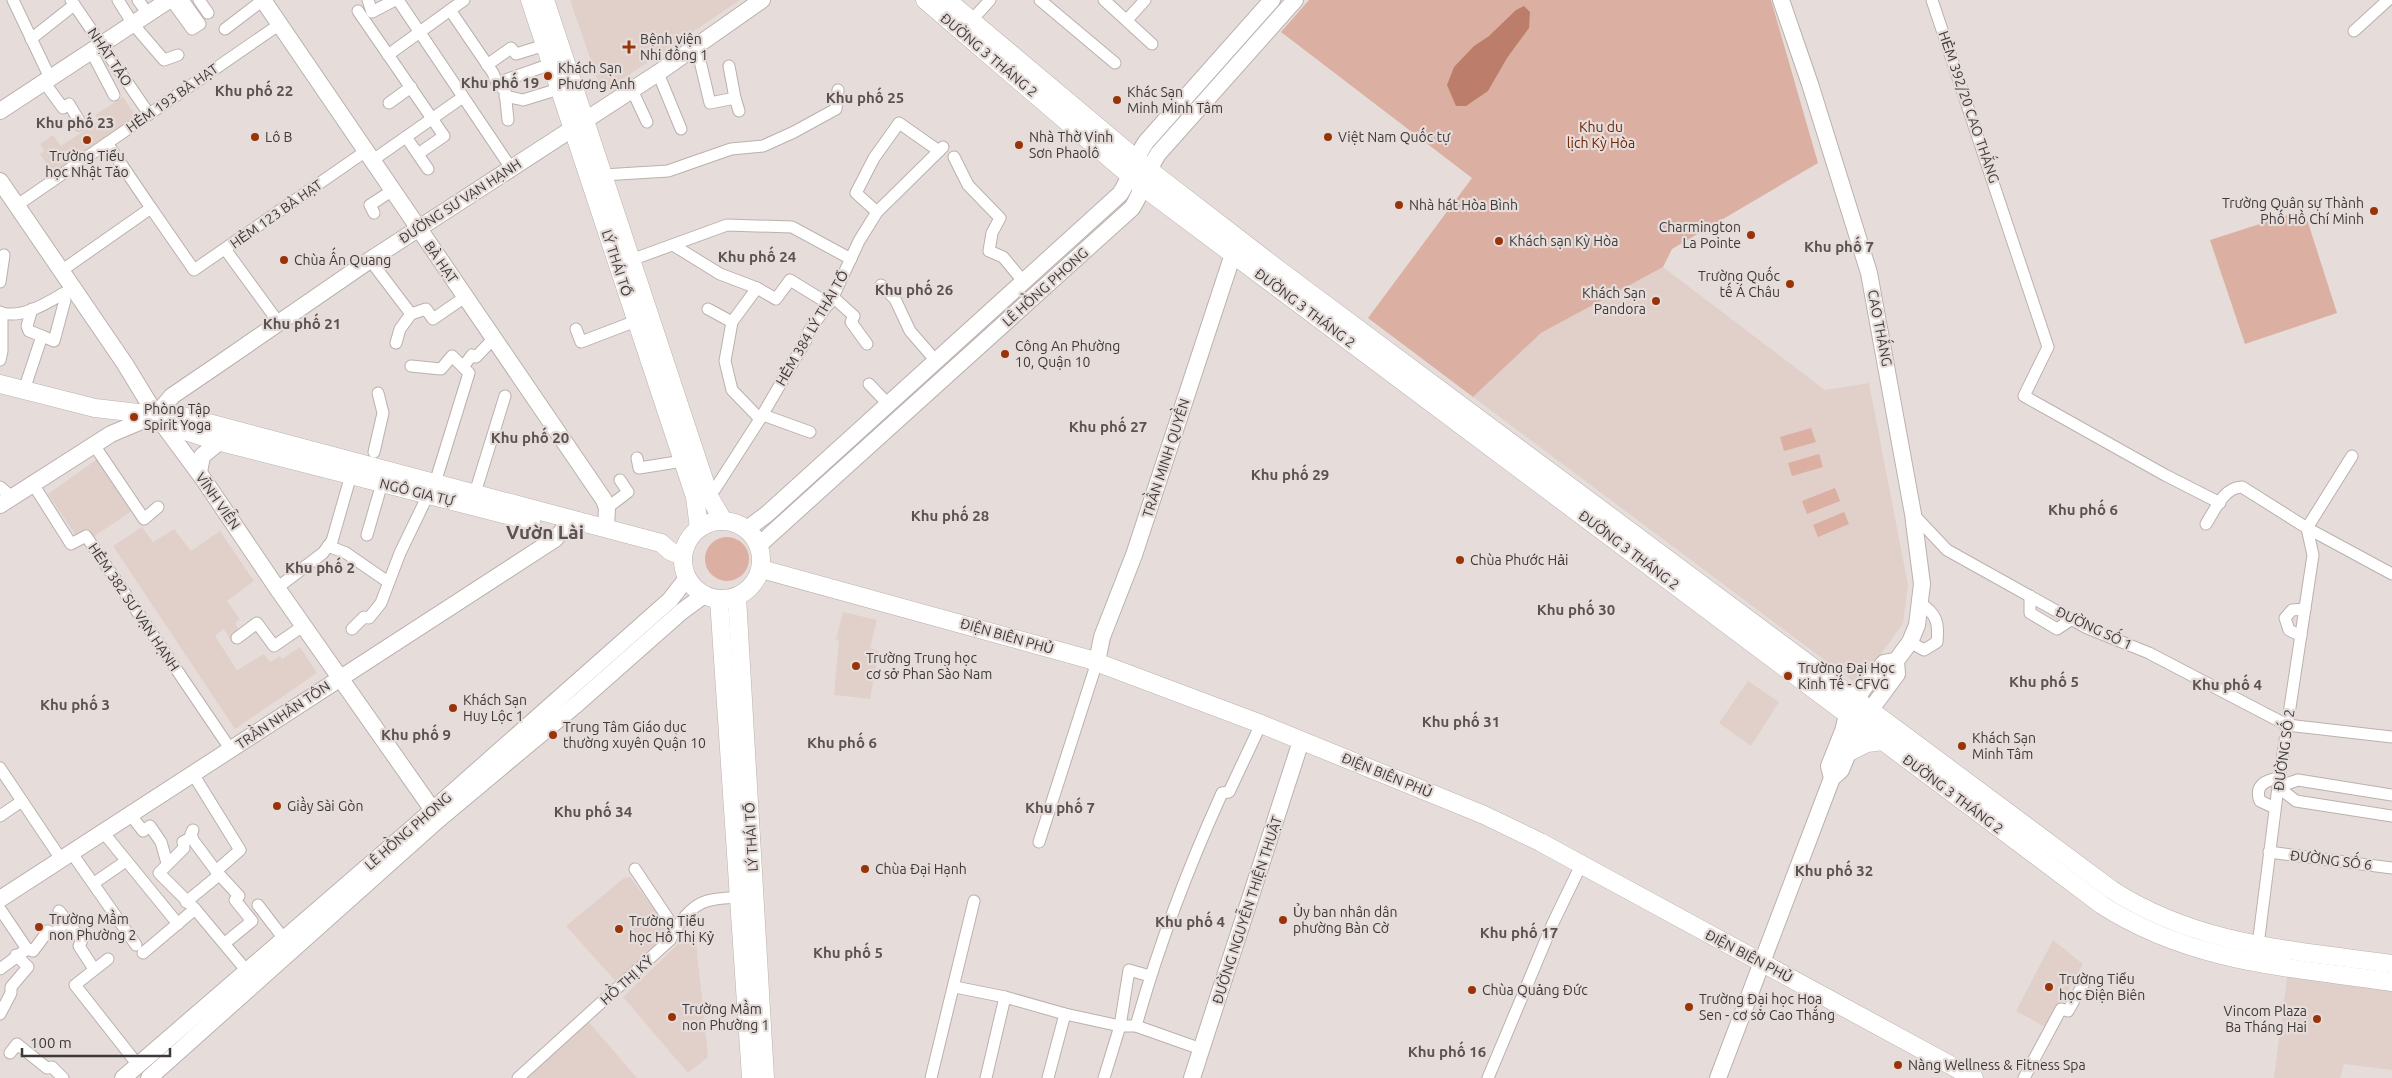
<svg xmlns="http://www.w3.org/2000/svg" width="2392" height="1078" viewBox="0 0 2392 1078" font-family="Ubuntu,sans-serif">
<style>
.built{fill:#e1d0ca}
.green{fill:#dbafa1}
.water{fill:#bc7e6a}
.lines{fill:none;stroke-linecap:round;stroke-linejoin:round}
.street-casing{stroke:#bab1ae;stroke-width:13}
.secondary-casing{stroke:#bab1ae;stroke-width:18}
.primary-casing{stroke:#bab1ae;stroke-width:19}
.street{stroke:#fff;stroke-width:11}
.secondary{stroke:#fff;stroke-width:16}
.primary{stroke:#fff;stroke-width:18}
.poi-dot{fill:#99340a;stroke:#e6ddda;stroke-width:2}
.labels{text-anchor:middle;stroke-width:4.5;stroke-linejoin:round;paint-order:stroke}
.poi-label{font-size:14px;fill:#3e3a39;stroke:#e6ddda;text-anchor:start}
.street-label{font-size:14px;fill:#3e3a39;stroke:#e6ddda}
.park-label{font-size:14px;fill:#6e2305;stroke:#e6ddda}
.neighbourhood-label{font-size:15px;font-weight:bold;fill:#5b5351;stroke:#e6ddda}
.district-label{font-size:19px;font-weight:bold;fill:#5b5351;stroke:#e6ddda}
</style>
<rect width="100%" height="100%" fill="#e6ddda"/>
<g class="built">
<path d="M570,0H740L602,93Z"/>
<path d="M123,97L133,112L132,118L127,124L53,174L40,154L44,151L40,144L53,135L61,146L98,121L95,115Z"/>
<path d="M1663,267L1825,390L1869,383L1908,585L1903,624L1858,685L1473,397L1541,333Z"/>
<path d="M100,457L135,509L93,537L75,534L48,494Z"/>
<path d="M142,527L153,542L174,529L191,551L220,531L254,581L227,601L240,619L235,623L241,633L231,641L224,629L215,636L237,670L264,654L270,662L280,656L282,659L300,647L317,673L235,729L113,546Z"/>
<path d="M843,612L877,620L870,648L879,651L870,699L834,695L839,640L836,639Z"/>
<path d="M1748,681L1779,702L1751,746L1719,723Z"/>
<path d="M630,877L671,931L618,984L566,926L624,878Z"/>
<path d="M2053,940L2083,964L2047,1028L2016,1011Z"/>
<path d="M696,942L708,1057L688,1073L623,997L679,943Z"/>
<path d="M2288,970L2392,982V1070L2344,1064L2340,1078H2274Z"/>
<path d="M587,1020L637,1078H524Z"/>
</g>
<g class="green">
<path d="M1309,0H1771L1818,163L1672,249L1663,267L1541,333L1473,397L1368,318L1472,178L1281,32Z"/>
<path d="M2304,210L2337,313L2245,344L2210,240Z"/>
<path d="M1811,428L1816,442L1784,451L1780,437Z"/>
<path d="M1819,454L1823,467L1792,476L1788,463Z"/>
<path d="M1835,488L1840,501L1807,514L1802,501Z"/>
<path d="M1844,512L1849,524L1818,537L1813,525Z"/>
<circle cx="727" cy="559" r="22"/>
</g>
<path class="water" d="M1524,6L1530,12L1529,28L1507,58L1488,91L1466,106H1456L1447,85L1454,67L1474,46L1489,36L1516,10Z"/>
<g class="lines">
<g class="street-casing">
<g id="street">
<path d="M13,0L50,78"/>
<path d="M71,0L149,114"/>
<path d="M118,0L133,24L164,60L178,55"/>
<path d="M138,0L148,14"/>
<path d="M171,0L192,29L200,24L183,0"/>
<path d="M199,0L208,13"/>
<path d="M368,0L372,12L395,0"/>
<path d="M398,0L511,168"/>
<path d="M1040,0L1115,63"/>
<path d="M1104,0L1152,44"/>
<path d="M1932,0L2048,347L2024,396L2165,475L2220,503"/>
<path d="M450,10L493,73L497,83L505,91L508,120"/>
<path d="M358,11L444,136L418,154"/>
<path d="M1127,20L1145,0"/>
<path d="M971,21L990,0"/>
<path d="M225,29L263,0"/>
<path d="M2354,31L2388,0"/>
<path d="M31,39L74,5"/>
<path d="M696,44L710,103L735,98L739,111"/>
<path d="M91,51L114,95"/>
<path d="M388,55L464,0"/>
<path d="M487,65L511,48L516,54L545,45"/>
<path d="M729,66L735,98"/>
<path d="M658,73L681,129"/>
<path d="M44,82L63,108L69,104L81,124L79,125"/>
<path d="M497,83L551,64"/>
<path d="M632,90L647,122"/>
<path d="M505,96L523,100L559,89"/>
<path d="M389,103L411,87"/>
<path d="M406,137L428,169"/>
<path d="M107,143L151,208"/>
<path d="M954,157L968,185L1000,218L992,233L989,251L1003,257L1023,281"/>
<path d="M373,160L463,97"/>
<path d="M603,175L668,171L731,149L763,146L794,132L836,109L838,90"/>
<path d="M16,206L280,24"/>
<path d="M877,212L856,193L874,158L899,123L939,151"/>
<path d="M374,213L370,205L393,190"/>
<path d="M673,245L720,274L757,288L776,299L790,280L829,304"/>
<path d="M225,249L279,323"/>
<path d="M370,260L411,314L400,329L396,343"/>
<path d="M631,260L727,225L792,227L851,259"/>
<path d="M61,271L151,208L194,270L366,151"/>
<path d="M0,282L4,255"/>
<path d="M881,285L895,299L910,331L936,361"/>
<path d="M757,288L732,322L725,361L732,390L760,419"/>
<path d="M833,297L854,316L851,322L867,344"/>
<path d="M708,309L732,322"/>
<path d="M0,312L2,313V351L0,360"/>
<path d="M2,313C26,319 53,299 73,288"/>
<path d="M411,314L426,309L433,319L465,297"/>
<path d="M576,329L581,342L636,321"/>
<path d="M42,336L54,341L65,300L62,294"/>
<path d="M411,366L441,369L452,356L463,367L472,355L476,357L494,338"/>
<path d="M869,384L888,404"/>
<path d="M24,390L42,336L29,331L27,326L32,309"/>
<path d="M763,415L810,432"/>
<path d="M94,445L144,519L158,507"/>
<path d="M374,452L383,413L378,393"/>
<path d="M637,458L639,468L683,461"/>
<path d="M435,483L469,373L463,367"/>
<path d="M33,484L71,544L86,536L231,750"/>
<path d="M0,487L12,497"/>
<path d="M708,492L715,489L760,419L806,340L809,331L833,297L859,241L877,212L943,147"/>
<path d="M475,493L505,396"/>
<path d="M607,508L628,492L620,480"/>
<path d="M1913,514L1947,550L2087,628L2149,653L2287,725L2392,737"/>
<path d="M2206,524C2215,510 2224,487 2242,487L2307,528L2392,574"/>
<path d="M367,535L382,483"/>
<path d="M328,546L346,553L388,582"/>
<path d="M277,588L323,553L332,541L351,475"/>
<path d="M2030,596V613L2057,629L2072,619"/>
<path d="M352,629L364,617L369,618L381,603L400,553L428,495"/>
<path d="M2301,636L2289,630L2285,618L2292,610L2305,609"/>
<path d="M237,638L257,623L274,646L303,626"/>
<path d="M1910,642L1924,650L1937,642C1939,624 1937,614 1921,604"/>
<path d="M0,768L61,859"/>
<path d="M193,774L240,850L216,871"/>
<path d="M2278,787L2296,801L2392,816"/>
<path d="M2278,787L2298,780L2392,795"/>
<path d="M2275,808L2260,801C2254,785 2266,780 2279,778"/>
<path d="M130,814L143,831L150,826L161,842L167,863"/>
<path d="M0,816L22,801"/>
<path d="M193,830L191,834L193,840L216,871L239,896"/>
<path d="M103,832L178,924"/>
<path d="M192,837L183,842L184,848L159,873L195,909L246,970"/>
<path d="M1039,842L1097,662"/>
<path d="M71,852L136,945"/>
<path d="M2269,852L2392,868"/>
<path d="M635,869L675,929"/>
<path d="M94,883L126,861"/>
<path d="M186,902L219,875"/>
<path d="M258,905L284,939"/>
<path d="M0,909L27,949L0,969"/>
<path d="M59,911L82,940L79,946L94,969"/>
<path d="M225,943L252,921L235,900"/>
<path d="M2258,945L2278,787L2313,555L2307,528L2352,456"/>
<path d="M27,949L33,951L48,931L53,934L67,921"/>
<path d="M143,953L195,909"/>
<path d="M108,959L75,985L138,1065"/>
<path d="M955,987L1005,997L1065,1014L1120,1026H1136L1201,1049"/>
<path d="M0,1014L11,993V987L28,967L16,955"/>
<path d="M1136,1026C1158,947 1188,868 1222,793L1229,792L1261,724"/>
<path d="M10,1053L17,1044L47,1068L52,1067L63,1078"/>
<path d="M518,1078L670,940C676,926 691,905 707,901C717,898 728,898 739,897"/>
<path d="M931,1078L974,901"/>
<path d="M986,1078L1005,997"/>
<path d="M1048,1078L1065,1014"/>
<path d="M1104,1078L1120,1026L1129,970L1150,976"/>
<path d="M1488,1078L1553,923L1581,865"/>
<path d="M2024,1078L2061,1009L2068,1011L2084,983"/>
</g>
</g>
<g class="secondary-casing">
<g id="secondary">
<path d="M263,0L604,500L607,508L606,528"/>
<path d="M0,111L169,0"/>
<path d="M0,181L125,364L156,415L204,480L277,588L439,819"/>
<path d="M199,472L202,456L219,442"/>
<path d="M0,505L111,434L156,415L172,396L219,364L370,260L658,73L762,0"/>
<path d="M747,529L767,514L1120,194C1131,178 1134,159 1146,142L1272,0"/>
<path d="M759,545L1132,208C1143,191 1147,171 1158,154L1295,0"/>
<path d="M1097,662L1102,637L1134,555L1233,254"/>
<path d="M1832,778L1829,766L1843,731L1847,715L1863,689L1884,663L1896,661"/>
<path d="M0,899L555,539L564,529"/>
<path d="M123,1078L410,830L670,600L687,578"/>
<path d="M149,1078L439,819L578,703L681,612L704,595"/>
<path d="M1192,1078L1301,741"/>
<path d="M1718,1078L1832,778L1841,770L1860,724L1897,674L1896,661L1910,642L1917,625L1922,584L1913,514L1869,273L1810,84L1781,0"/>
</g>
</g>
<g class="primary-casing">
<g id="primary">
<path d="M530,0L695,497L699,528"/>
<path d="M545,0L710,498L723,520"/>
<path d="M925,0L1143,187L2102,905C2192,963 2289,967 2392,982"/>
<path d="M947,0L1148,169L1283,273L2112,890C2199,946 2293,950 2392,964"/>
<path d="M0,384L95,408L156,415L171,419L182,416L661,543L670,551L683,556"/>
<path d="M171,419L179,429L213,440L531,521"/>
<circle cx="722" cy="560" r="39"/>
<path d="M761,569L1088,659L1261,724L1484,815L1540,842L1974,1078"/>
<path d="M737,597L765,1078"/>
<path d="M719,599L751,1078"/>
<path d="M1849,752L1867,743L1883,741"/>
</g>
</g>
<use href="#street" class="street"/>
<use href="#secondary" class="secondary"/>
<use href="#primary" class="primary"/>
</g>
<g class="poi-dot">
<path d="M626.5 39.5h5v5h5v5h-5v5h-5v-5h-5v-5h5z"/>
<circle cx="548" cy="76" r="5"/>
<circle cx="1117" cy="100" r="5"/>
<circle cx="255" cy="137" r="5"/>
<circle cx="1328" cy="137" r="5"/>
<circle cx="87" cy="140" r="5"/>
<circle cx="1019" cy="145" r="5"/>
<circle cx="1399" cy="205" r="5"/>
<circle cx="2374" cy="211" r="5"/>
<circle cx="1751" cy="235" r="5"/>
<circle cx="1499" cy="241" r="5"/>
<circle cx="284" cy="260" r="5"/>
<circle cx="1790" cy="284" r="5"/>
<circle cx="1656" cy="301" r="5"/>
<circle cx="1005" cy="354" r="5"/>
<circle cx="134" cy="417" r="5"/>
<circle cx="1460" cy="560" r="5"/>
<circle cx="856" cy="666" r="5"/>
<circle cx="1788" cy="676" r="5"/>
<circle cx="453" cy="708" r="5"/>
<circle cx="553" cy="735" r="5"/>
<circle cx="1962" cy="746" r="5"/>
<circle cx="277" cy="806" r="5"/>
<circle cx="865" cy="869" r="5"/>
<circle cx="1283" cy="920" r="5"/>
<circle cx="39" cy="927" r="5"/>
<circle cx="619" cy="929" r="5"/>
<circle cx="2049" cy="987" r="5"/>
<circle cx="1472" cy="990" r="5"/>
<circle cx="1689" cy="1007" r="5"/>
<circle cx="672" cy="1017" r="5"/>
<circle cx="2317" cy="1019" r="5"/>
<circle cx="1898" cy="1065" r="5"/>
</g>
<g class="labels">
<g class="poi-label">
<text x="640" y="44">Bệnh viện<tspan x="640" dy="16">Nhi đồng 1</tspan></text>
<text x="558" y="73">Khách Sạn<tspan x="558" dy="16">Phương Anh</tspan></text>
<text x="1127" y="97">Khác Sạn<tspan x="1127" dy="16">Minh Minh Tâm</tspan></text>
<text x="265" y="142">Lô B</text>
<text x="1029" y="142">Nhà Thờ Vinh<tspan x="1029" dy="16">Sơn Phaolô</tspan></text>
<text x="1338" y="142">Việt Nam Quốc tự</text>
<text x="87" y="161" text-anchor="middle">Trường Tiểu<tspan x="87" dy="16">học Nhật Tảo</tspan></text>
<text x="2364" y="208" text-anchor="end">Trường Quân sự Thành<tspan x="2364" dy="16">Phố Hồ Chí Minh</tspan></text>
<text x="1409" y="210">Nhà hát Hòa Bình</text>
<text x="1741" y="232" text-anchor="end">Charmington<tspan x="1741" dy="16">La Pointe</tspan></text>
<text x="1509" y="246">Khách sạn Kỳ Hòa</text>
<text x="294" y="265">Chùa Ấn Quang</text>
<text x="1780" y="281" text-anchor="end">Trường Quốc<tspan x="1780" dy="16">tế Á Châu</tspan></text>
<text x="1646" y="298" text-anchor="end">Khách Sạn<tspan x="1646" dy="16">Pandora</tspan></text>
<text x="1015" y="351">Công An Phường<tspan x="1015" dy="16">10, Quận 10</tspan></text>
<text x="144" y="414">Phòng Tập<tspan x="144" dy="16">Spirit Yoga</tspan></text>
<text x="1470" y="565">Chùa Phước Hải</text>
<text x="866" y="663">Trường Trung học<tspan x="866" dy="16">cơ sở Phan Sào Nam</tspan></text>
<text x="1798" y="673">Trường Đại Học<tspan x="1798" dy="16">Kinh Tế - CFVG</tspan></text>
<text x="463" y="705">Khách Sạn<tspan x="463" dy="16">Huy Lộc 1</tspan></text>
<text x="563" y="732">Trung Tâm Giáo dục<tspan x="563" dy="16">thường xuyên Quận 10</tspan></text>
<text x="1972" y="743">Khách Sạn<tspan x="1972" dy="16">Minh Tâm</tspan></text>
<text x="287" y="811">Giầy Sài Gòn</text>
<text x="875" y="874">Chùa Đại Hạnh</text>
<text x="1293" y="917">Ủy ban nhân dân<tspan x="1293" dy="16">phường Bàn Cờ</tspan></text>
<text x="49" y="924">Trường Mầm<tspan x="49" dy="16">non Phường 2</tspan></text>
<text x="629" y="926">Trường Tiểu<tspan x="629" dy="16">học Hồ Thị Kỷ</tspan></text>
<text x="2059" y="984">Trường Tiểu<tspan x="2059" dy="16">học Điện Biên</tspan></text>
<text x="1482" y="995">Chùa Quảng Đức</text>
<text x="1699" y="1004">Trường Đại học Hoa<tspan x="1699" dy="16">Sen - cơ sở Cao Thắng</tspan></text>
<text x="682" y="1014">Trường Mầm<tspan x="682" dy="16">non Phường 1</tspan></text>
<text x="2307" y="1016" text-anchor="end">Vincom Plaza<tspan x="2307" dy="16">Ba Tháng Hai</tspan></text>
<text x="1908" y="1070">Nàng Wellness &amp; Fitness Spa</text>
</g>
<g class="street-label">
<text transform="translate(989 55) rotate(40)" y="5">ĐƯỜNG 3 THÁNG 2</text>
<text transform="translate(110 57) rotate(56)" y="5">NHẬT TẢO</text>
<text transform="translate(172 98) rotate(-35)" y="5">HẺM 193 BÀ HẠT</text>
<text transform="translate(1969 107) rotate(71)" y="5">HẺM 392/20 CAO THẮNG</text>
<text transform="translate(460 201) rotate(-33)" y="5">ĐƯỜNG SƯ VẠN HẠNH</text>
<text transform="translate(276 214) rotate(-35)" y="5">HẺM 123 BÀ HẠT</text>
<text transform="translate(441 262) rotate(55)" y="5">BÀ HẠT</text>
<text transform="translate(617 263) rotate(72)" y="5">LÝ THÁI TỔ</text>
<text transform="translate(1045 287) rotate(-42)" y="5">LÊ HỒNG PHONG</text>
<text transform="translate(1305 308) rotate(37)" y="5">ĐƯỜNG 3 THÁNG 2</text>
<text transform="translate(812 328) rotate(-60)" y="5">HẺM 384 LÝ THÁI TỔ</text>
<text transform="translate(1880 328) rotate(79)" y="5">CAO THẮNG</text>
<text transform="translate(1166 458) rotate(-72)" y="5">TRẦN MINH QUYỀN</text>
<text transform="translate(417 492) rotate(14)" y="5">NGÔ GIA TỰ</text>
<text transform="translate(218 501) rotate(55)" y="5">VĨNH VIỄN</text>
<text transform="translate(1629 550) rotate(37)" y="5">ĐƯỜNG 3 THÁNG 2</text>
<text transform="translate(134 607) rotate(56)" y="5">HẺM 382 SƯ VẠN HẠNH</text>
<text transform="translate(2094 628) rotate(25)" y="5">ĐƯỜNG SỐ 1</text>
<text transform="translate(1007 636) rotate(16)" y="5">ĐIỆN BIÊN PHỦ</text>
<text transform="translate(283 715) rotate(-34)" y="5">TRẦN NHÂN TÔN</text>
<text transform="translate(2284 750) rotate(-82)" y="5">ĐƯỜNG SỐ 2</text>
<text transform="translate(1387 775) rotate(22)" y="5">ĐIỆN BIÊN PHỦ</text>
<text transform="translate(1953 794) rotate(37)" y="5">ĐƯỜNG 3 THÁNG 2</text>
<text transform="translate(408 831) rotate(-41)" y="5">LÊ HỒNG PHONG</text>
<text transform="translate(751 837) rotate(-93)" y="5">LÝ THÁI TỔ</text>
<text transform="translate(2331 860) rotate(7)" y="5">ĐƯỜNG SỐ 6</text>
<text transform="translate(1247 910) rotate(-72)" y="5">ĐƯỜNG NGUYỄN THIỆN THUẬT</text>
<text transform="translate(1749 956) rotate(28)" y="5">ĐIỆN BIÊN PHỦ</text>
<text transform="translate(627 980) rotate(-42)" y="5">HỒ THỊ KỶ</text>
</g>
<g class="park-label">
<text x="1601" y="132">Khu du<tspan x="1601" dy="16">lịch Kỳ Hòa</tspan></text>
</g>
<g class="neighbourhood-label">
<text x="500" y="88">Khu phố 19</text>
<text x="254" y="96">Khu phố 22</text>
<text x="865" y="103">Khu phố 25</text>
<text x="75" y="128">Khu phố 23</text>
<text x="1839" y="252">Khu phố 7</text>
<text x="757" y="262">Khu phố 24</text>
<text x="914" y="295">Khu phố 26</text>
<text x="302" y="329">Khu phố 21</text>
<text x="1108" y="432">Khu phố 27</text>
<text x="530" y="443">Khu phố 20</text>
<text x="1290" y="480">Khu phố 29</text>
<text x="2083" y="515">Khu phố 6</text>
<text x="950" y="521">Khu phố 28</text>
<text x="320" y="573">Khu phố 2</text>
<text x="1576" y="615">Khu phố 30</text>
<text x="2044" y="687">Khu phố 5</text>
<text x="2227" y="690">Khu phố 4</text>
<text x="75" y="710">Khu phố 3</text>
<text x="1461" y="727">Khu phố 31</text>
<text x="416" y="740">Khu phố 9</text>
<text x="842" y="748">Khu phố 6</text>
<text x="1060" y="813">Khu phố 7</text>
<text x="593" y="817">Khu phố 34</text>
<text x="1834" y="876">Khu phố 32</text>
<text x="1190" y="927">Khu phố 4</text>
<text x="1519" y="938">Khu phố 17</text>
<text x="848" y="958">Khu phố 5</text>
<text x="1447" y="1057">Khu phố 16</text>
</g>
<g class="district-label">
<text x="545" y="539">Vườn Lài</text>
</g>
</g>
<path d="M22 1048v8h148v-8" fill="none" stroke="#3e3a39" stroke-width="2.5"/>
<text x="30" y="1048" font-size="15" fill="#3e3a39" stroke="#e6ddda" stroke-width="4" paint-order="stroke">100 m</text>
</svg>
